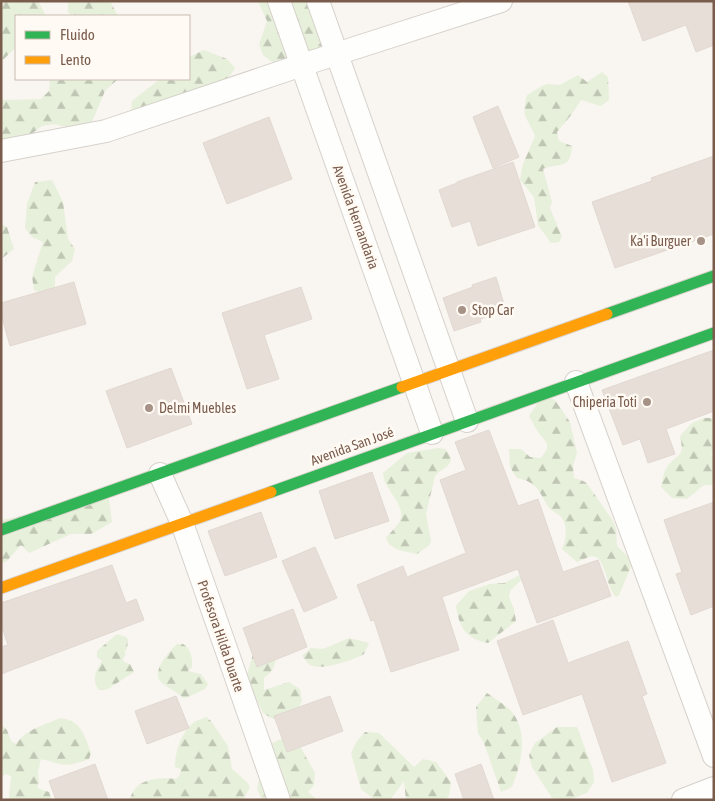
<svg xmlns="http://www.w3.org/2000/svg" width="715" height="801" viewBox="0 0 715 801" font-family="'Asap Condensed',sans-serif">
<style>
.forest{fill:url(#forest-firs)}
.building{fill:#e6ded7;stroke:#e2d8d2}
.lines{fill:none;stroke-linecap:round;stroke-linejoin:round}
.street-casing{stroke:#d7d1cb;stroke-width:24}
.fast-casing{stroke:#d9d2cb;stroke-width:13}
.slow-casing{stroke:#d9d2cb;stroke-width:13}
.street{stroke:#fefefd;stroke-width:22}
.fast{stroke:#30b455;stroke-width:11}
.slow{stroke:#ff9f0a;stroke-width:11}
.poi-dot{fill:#a69286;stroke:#fffaf3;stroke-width:2}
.labels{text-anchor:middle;stroke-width:5;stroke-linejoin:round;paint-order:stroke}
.street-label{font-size:14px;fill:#7a5c4d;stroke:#fffaf3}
.poi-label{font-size:14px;fill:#7a5c4d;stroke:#fffaf3;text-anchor:end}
</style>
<defs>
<pattern id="forest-firs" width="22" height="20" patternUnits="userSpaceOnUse" patternTransform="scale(1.25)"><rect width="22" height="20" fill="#e7f0db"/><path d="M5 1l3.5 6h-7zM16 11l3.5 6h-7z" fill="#c0c6b4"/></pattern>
</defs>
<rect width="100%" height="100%" fill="#f9f5f0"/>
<g class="forest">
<path d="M6,1H38L46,16H16V47L1,62V3Z"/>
<path d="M68,1H110L118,16H72L68,12Z"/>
<path d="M258,1H309L329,45L273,63L263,55L259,44L267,21Z"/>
<path d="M204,50L227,59L235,68L222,89L131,113L132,101L160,79H189V57Z"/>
<path d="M602,72L608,77L609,100L601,106L581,100L572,114L557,132L559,141L572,146C570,170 561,162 543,169L552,202L550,208L562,237L559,242L551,243L538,225L534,197L520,180L523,164L535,136C527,115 521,120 527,95L542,86L548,84L560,85L578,75L587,82Z"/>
<path d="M50,79H118L105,91L91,124L79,130L54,124L42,126L1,157V99L5,100L41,99L49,91Z"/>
<path d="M52,180L63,202L68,239L75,249L72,261L55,277V289L45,295L34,290L32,277L43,242L32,237L25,228L27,204L35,182Z"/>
<path d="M1,224L7,227L14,249L1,259Z"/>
<path d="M543,395L555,400L570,422L577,453L573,466L574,478C577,479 582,480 585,482C588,484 612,519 614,523C618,531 616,538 617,546L633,562L619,595L616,597C606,586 608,569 597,557L591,556L577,562L562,549C566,540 568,527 562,518C558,513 550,511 547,505C538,489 536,482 517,478L510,467L509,449H521L530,457L541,458L547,449V443L538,432L529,416Z"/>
<path d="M704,418H714V447L711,455L714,456V485H704L687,499L672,498L661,487C663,481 663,473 667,467C678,452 685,459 680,436L692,423Z"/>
<path d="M438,448L445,449C459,465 444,466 435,476L426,514L431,541L428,546L417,554C405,551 390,551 386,538C390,533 395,528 399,523C409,506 383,490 383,473L407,453Z"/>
<path d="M109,499L112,522L91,534H71L29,553L21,545L6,562L1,563V520Z"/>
<path d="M533,568L510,591L509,597L514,609L516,621L488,643C467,639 459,628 456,606L469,591L490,584L504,583Z"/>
<path d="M117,634L126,637L128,640L127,649L124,652L126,654L123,659L124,662L130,664L134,672L108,689L99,690C91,679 96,671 102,661L97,657V651Z"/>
<path d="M349,638L369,643L364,654C352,660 323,671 310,665C307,663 304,658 302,656L311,648L323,649Z"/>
<path d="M177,644H183C191,649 193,658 192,668L189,669L188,671L201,674L208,684L205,689L186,698H183C177,692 170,689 163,684C149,673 168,653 177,644Z"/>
<path d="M276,652C276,664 274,671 264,678V690L289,682L300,689L302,701L297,711L273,719L263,713L246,678L253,654Z"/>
<path d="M487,693C495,699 506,705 512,712C529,734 521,764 512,787L501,792L484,743L478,733L476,707Z"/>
<path d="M206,717L211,721L228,746L232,769L247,782L250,787L243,800H130C134,778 160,777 176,779L180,775L181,769L175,767C175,752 181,732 194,722C197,720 203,719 206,717Z"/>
<path d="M60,718C81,720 85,736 91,753L89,759C65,768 65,765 41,759L38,771L39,783L37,788L49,792L51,798L50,800H10C7,792 12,784 11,776L5,774L1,779V724L7,730L11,741L16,744C26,729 45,725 60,718Z"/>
<path d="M557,727H577L593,770L594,782L587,793L568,800L552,798L532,767L529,755L535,743Z"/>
<path d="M365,732L379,733L414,767L423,759L436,762L451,782L449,795L446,800H406L404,781L390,800H375L361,789L351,753L357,741Z"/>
<path d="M284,738L297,741L315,773L314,785L308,792L317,800H262L257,789L265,753L272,743Z"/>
</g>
<g class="building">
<path d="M628,1H714V45L696,52L686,25L643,41Z"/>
<path d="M498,106L519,157L493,168L473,117Z"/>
<path d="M269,117L292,179L227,204L203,143Z"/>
<path d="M714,156V234L615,268L592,202L652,181L651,178Z"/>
<path d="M513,162L535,227L478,246L470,221L452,227L439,190L457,183V182Z"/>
<path d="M496,277L506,311L480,319L481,322L454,331L443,298L473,287L472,285Z"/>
<path d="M74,282L86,324L10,346L1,314V303Z"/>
<path d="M301,287L312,319L264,335L279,379L247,389L222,313Z"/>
<path d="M714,350V411L666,429L675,454L648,463L640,439L623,445L602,390Z"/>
<path d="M171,368L192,424L127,448L106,391Z"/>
<path d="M489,430L518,506L538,499L563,572L598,560L611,596L537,623L518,569L442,597L459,650L391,672L374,620L371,621L357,585L403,566L407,577L466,553L440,480L466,470L455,442Z"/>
<path d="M372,472L389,521L335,539L319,491Z"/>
<path d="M714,502V606L691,615L676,574L682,572L664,520Z"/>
<path d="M261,512L277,557L225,576L208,531Z"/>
<path d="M315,547L337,598L304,612L282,561Z"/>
<path d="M112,565L126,603L136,599L144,620L1,674V647L8,645L1,624V603Z"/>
<path d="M293,609L307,647L257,667L243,628Z"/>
<path d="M553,620L568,663L628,641L647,694L642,696L666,763L612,782L582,694L523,715L497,641Z"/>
<path d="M176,696L189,728L147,744L135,711Z"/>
<path d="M330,696L343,731L287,752L274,716Z"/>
<path d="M95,764L108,800H56L49,781Z"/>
<path d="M481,764L494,800H464L455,774Z"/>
</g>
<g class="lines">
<g class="street-casing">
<g id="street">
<path d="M279,1L432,433"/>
<path d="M318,1L467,421"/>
<path d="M1,151L106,131L302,65L501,1"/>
<path d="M576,382L714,756"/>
<path d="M160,474L182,523L279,800"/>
<path d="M683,800L714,788"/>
</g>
</g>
<g class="fast-casing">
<g id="fast">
<path d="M607,314L714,276"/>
<path d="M271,492L714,333"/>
<path d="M1,530L402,387"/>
</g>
</g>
<g class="slow-casing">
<g id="slow">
<path d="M402,387L607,314"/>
<path d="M1,588L271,492"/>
</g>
</g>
<use href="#street" class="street"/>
<use href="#fast" class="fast"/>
<use href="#slow" class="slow"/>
</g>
<g class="poi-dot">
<circle cx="701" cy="241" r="5"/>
<circle cx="462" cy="310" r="5"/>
<circle cx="647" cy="402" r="5"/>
<circle cx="149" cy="408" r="5"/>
</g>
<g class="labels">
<g class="street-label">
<text transform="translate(356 217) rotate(70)" y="5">Avenida Hernandaria</text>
<text transform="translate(352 446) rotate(-20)" y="5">Avenida San José</text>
<text transform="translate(221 636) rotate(71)" y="5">Profesora Hilda Duarte</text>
</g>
<g class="poi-label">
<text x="691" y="246">Ka'i Burguer</text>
<text x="472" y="315" text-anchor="start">Stop Car</text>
<text x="637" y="407">Chiperia Toti</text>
<text x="159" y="413" text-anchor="start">Delmi Muebles</text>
</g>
</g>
<rect width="715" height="801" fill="none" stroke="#7a5c4d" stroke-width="5"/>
<rect x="15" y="15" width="175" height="65" fill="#fffaf3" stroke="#cabbb1"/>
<rect x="25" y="31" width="25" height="8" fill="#30b455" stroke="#cabbb1"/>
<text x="60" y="40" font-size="15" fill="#7a5c4d">Fluido</text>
<rect x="25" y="56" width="25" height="8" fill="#ff9f0a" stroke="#cabbb1"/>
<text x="60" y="65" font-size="15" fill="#7a5c4d">Lento</text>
</svg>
